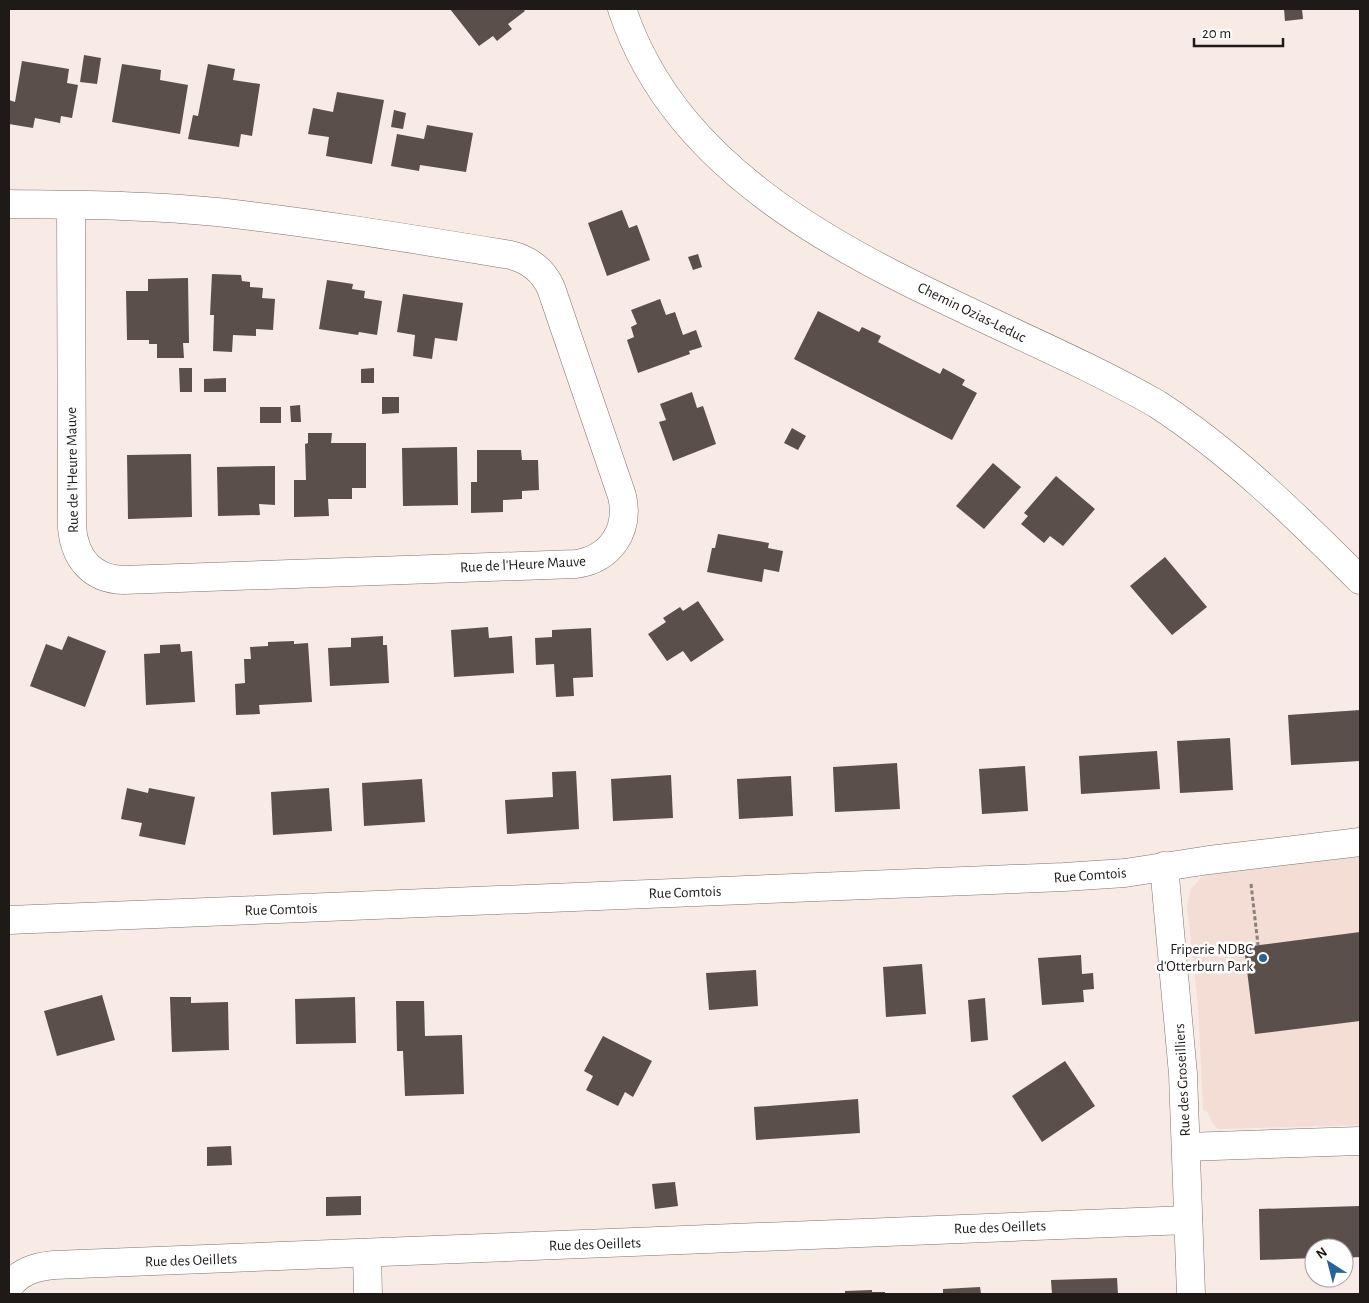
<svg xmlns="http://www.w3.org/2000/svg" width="1369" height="1303" viewBox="0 0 1369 1303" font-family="'Alegreya Sans',sans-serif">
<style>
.built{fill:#f3ddd5}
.building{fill:#5b4f4b}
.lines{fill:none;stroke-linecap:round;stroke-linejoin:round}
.minor-casing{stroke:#7f726e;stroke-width:29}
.path{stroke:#8a807d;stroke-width:3;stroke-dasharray:4 2.5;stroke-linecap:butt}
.minor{stroke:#fff;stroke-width:28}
.poi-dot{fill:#27639a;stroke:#fff;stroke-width:2}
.labels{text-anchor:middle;stroke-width:5;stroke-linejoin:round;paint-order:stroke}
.street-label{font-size:15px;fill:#1f1a18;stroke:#fff}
.poi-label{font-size:15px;fill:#1f1a18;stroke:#fff;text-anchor:end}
</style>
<rect width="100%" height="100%" fill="#f8eae5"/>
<path class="built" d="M1360,852V1125L1218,1129L1211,1121L1208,1112L1203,1110L1198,1005L1187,906L1191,889L1201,878L1213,870Z"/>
<g class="building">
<path d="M450,9H523L525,11L508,24L512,29L497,41L493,36L479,46Z"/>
<path d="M1284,9H1302L1303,19L1285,21Z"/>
<path d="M84,55L101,58L97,84L80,82Z"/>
<path d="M22,61L69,69L67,83L78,85L72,118L61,116L60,123L35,118L33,128L9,124V100L15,102Z"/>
<path d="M122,64L161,70L160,80L188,85L180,134L112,122Z"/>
<path d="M208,64L235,69L233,80L260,84L252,136L241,134L239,147L188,139L193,115L198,116Z"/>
<path d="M337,92L384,100L372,164L326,156L329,137L308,134L313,108L333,112Z"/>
<path d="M394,110L406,113L403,129L391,127Z"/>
<path d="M427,125L473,133L466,172L420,165L419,171L391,166L397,134L424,139Z"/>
<path d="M622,210L629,228L637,225L650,260L607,276L588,223Z"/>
<path d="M698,254L702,267L693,270L688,257Z"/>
<path d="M212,274L241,275L242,281L250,282V287L263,288L262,298L275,299L273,330L256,329V336L233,335L232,352L213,351L214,315H210Z"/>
<path d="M188,278L189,343H183L184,358H157V344H149V340H127L126,291H148V279Z"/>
<path d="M327,280L353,284L352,289L365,291L364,298L382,301L377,335L359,332L358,335L319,329Z"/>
<path d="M403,294L463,303L457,341L435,338L432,359L413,356L415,335L397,332Z"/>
<path d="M660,299L666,315L675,312L683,335L696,330L702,347L689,351L690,354L638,373L627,340L634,337L631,327L637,324L631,310Z"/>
<path d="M818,311L859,332L862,327L881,336L878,342L940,374L943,368L965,380L962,385L977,393L952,440L794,359Z"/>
<path d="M179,368H192V392H180Z"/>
<path d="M374,368V383H361V369Z"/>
<path d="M226,378V392H204V379Z"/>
<path d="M692,392L697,408L703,406L716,444L673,461L659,422L666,420L660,404Z"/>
<path d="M382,397H399V413L382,414Z"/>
<path d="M300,405L301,422H291L290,406Z"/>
<rect x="260" y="407" width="21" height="16"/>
<path d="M792,428L806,436L798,450L784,443Z"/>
<path d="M308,433H332L331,443H366V488H352V499H328L329,516L294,517V480H306L305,444L308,443Z"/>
<path d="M457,447L458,505L403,506L402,448Z"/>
<path d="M477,450H521L522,460H538L539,490L522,491V499L503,500V512L471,513V482H477Z"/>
<path d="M191,454L192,517L128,519L127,455Z"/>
<path d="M993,463L1021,487L984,529L956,506Z"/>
<path d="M275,466V505L259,504L260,515L218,516L217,467Z"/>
<path d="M1056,476L1095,509L1063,546L1050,536L1044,543L1021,524L1028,516L1024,513Z"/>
<path d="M718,534L769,543L768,548L783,551L779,572L764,569L762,582L707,572L712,548H715Z"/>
<path d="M1165,557L1207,607L1172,635L1130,586Z"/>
<path d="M698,601L724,640L691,662L683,651L667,661L648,634L666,622L663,618L680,607L683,611Z"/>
<path d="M488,627L489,638L512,636L514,673L454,677L451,630Z"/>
<path d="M591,628L593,677L573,678L574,696L556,697L554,664L536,665L535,638L552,637V630Z"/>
<path d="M68,636L106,651L85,707L30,686L46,644L62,650Z"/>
<path d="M383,636V645H387L389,683L330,686L328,648L351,647V638Z"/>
<path d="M294,641V644L308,643L312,702L259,705L260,714L236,715L235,684L245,683L244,659H251L250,647L268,646V642Z"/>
<path d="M180,644L181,652L192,651L195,702L146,705L144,654L160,653V645Z"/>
<path d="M1360,710V761L1291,765L1288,715Z"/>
<path d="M1230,738L1233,790L1180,793L1177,741Z"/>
<path d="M1157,751L1160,789L1081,794L1079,756Z"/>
<path d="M897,763L900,809L835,812L833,767Z"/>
<path d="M1025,766L1028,811L982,814L979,769Z"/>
<path d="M576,771L579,829L507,834L505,800L553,797L552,772Z"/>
<path d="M671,775L673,818L613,821L611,779Z"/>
<path d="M791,776L793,816L739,819L737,779Z"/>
<path d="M422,779L425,822L364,826L362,783Z"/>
<path d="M127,788L148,793L149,788L195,797L185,845L139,836L142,823L121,819Z"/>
<path d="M329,788L332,831L273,835L271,792Z"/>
<path d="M1360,932V1021L1255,1034L1244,947Z"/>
<path d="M1081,955L1082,974L1093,973L1094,989L1083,990L1084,1002L1042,1005L1038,958Z"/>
<path d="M922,964L926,1014L886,1017L883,967Z"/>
<path d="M756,970L758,1006L709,1010L706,973Z"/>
<path d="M102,995L115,1040L57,1056L44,1011Z"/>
<path d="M170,997H191V1003L228,1002L229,1050L172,1052Z"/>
<path d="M355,997L356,1043L296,1044L295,999Z"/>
<path d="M985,998L988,1040L971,1042L968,1000Z"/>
<path d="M396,1001H424L425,1036L462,1035L464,1094L405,1096L403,1051H397Z"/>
<path d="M603,1036L652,1061L633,1097L625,1092L618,1106L586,1090L593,1076L584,1071Z"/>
<path d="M1065,1061L1095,1106L1042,1142L1012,1096Z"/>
<path d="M858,1099L860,1133L756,1140L754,1107Z"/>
<path d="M231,1146L232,1165L207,1166V1147Z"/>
<path d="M675,1182L678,1206L655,1209L652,1184Z"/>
<path d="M361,1196V1215L326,1216V1197Z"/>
<path d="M1360,1206V1257L1344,1258V1248H1314V1258L1260,1260L1259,1209Z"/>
<path d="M1117,1278L1118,1294H1052L1051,1280Z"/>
<path d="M980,1287L981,1294H943V1289Z"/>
<path d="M872,1290V1292H885V1294H845V1291Z"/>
</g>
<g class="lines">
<g class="minor-casing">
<g id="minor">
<path d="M622,9C696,231 974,299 1157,404C1232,453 1297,517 1360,580"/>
<path d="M9,204C78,205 148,205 217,212C316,223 413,239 511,255C530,260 543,270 551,288L622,496C630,531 610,559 576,564L123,580C91,579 75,558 72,528L71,205"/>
<path d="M1164,866L1183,1074L1191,1294"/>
<path d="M9,920L1064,877L1125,873L1209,860L1360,842"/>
<path d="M1186,1147L1360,1141"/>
<path d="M367,1253L368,1294"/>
<path d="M9,1286C21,1271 35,1267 54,1265L1188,1220"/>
</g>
</g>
<path class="path" d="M1251,884L1258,945"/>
<use href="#minor" class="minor"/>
</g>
<circle class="poi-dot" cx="1263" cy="958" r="5"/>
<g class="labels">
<g class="street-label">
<text transform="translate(972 312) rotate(26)" y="5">Chemin Ozias-Leduc</text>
<text transform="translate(72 470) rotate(-91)" y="5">Rue de l'Heure Mauve</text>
<text transform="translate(523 564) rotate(-3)" y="5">Rue de l'Heure Mauve</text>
<text transform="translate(1090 875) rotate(-4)" y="5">Rue Comtois</text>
<text transform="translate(685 892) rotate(-2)" y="5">Rue Comtois</text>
<text transform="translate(281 909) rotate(-2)" y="5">Rue Comtois</text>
<text transform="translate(1182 1080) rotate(-93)" y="5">Rue des Groseilliers</text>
<text transform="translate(1000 1227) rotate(-2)" y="5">Rue des Oeillets</text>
<text transform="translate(595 1244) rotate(-2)" y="5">Rue des Oeillets</text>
<text transform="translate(191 1260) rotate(-2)" y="5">Rue des Oeillets</text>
</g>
<g class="poi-label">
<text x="1253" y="954">Friperie NDBC<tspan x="1253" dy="17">d'Otterburn Park</tspan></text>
</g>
</g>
<rect width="1369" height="1303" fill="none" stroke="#1f1a18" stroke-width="20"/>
<g transform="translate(1329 1263) rotate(324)"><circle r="24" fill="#ffffff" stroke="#a5a3a3"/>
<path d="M0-4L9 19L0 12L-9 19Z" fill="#27639a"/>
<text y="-8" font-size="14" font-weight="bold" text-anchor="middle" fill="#1f1a18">N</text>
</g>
<path d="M1194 38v8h89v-8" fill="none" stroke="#1f1a18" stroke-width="2.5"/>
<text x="1202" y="38" font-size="15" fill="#1f1a18" stroke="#ffffff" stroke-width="4" paint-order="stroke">20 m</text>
</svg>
